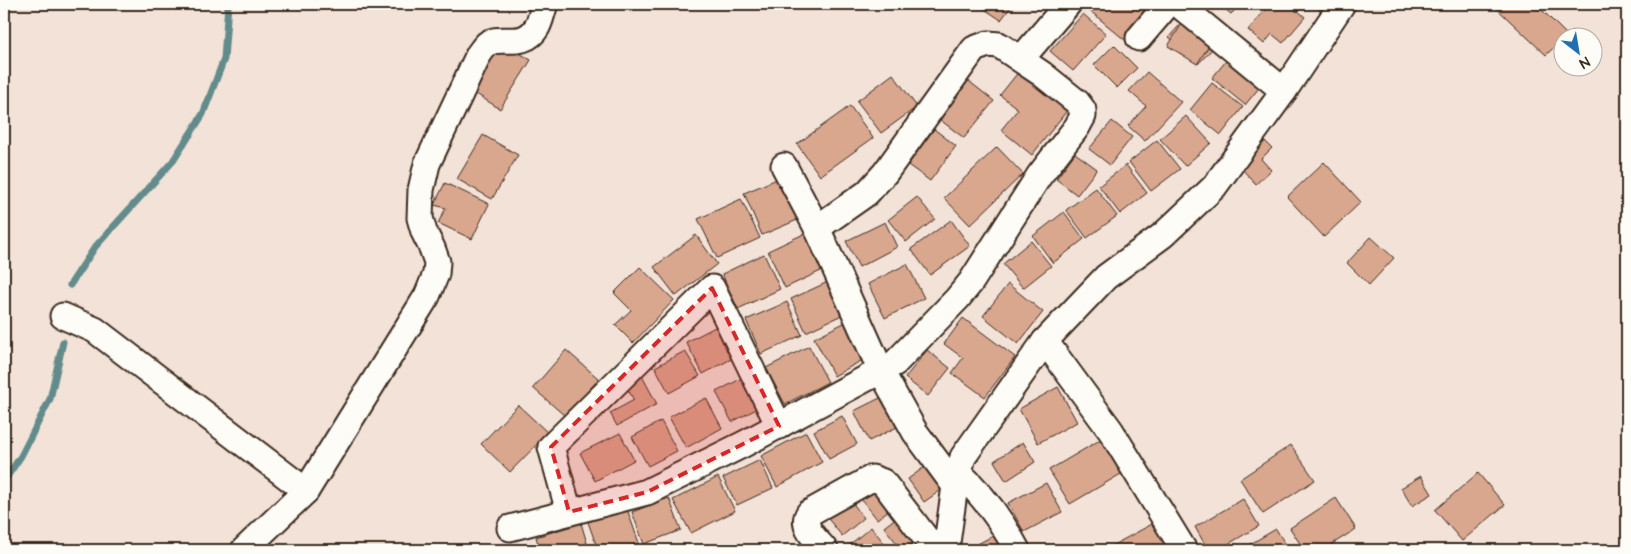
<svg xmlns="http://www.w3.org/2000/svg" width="1631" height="554" viewBox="0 0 1631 554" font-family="'Architects Daughter',sans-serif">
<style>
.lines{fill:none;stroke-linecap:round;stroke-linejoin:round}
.stream{stroke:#628c8b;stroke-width:7}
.building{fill:#d9a68e;stroke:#3b2a1e}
.minor-casing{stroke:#3b2a1e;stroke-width:29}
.minor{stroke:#fdfcf7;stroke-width:25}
.marked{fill:#d62828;fill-opacity:0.2;stroke:#d62828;stroke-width:4;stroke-dasharray:10 6;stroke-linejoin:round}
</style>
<rect width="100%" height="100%" fill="#f2e2d8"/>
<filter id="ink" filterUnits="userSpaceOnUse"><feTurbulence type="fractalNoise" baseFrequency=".02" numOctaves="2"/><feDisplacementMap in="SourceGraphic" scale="10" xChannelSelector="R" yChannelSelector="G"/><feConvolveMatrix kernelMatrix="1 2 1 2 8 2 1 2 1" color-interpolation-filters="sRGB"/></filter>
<g filter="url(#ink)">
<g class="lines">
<g class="stream">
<path d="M70,285L95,247L173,161L203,114L224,59L228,4"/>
<path d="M4,481L21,456L50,399L63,342"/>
</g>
</g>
<g class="building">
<path d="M977,4H1013L1001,20Z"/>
<path d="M1094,4H1137L1148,14L1126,41L1089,10Z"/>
<path d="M1219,4H1241L1231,14Z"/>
<path d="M1270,4H1290L1305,17L1283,43L1272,34L1264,44L1248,30Z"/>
<path d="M1288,4H1304L1297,12Z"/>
<path d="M1313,4H1327L1321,11Z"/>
<path d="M1492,4H1536L1567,35L1546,55Z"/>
<path d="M1083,14L1106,34L1073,71L1050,51Z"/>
<path d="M1187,17L1217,44L1198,64L1169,37Z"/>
<path d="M1183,22L1212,41L1197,64L1168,46Z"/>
<path d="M501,42L531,60L500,109L470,90Z"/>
<path d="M1114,45L1137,68L1117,88L1094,65Z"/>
<path d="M1231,55L1261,78L1243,100L1214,77Z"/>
<path d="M1231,55L1264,82L1245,105L1212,78Z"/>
<path d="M1024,65L1073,103L1032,155L1001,130L1018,109L1000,95Z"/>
<path d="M1147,72L1181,102L1145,141L1128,126L1146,106L1129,91Z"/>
<path d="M893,74L917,107L881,133L857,101Z"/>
<path d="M965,78L994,101L964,138L935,116Z"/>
<path d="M1212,83L1243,107L1221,135L1190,110Z"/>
<path d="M850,106L873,138L820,176L797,144Z"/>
<path d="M1186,116L1211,143L1185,166L1160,139Z"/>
<path d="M1112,121L1132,137L1110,165L1089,149Z"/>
<path d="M934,129L956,146L930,181L908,165Z"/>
<path d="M483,135L518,155L492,199L457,179Z"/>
<path d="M1157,140L1180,169L1151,191L1129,162Z"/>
<path d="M1265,141L1272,148L1261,159L1271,170L1256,184L1239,166Z"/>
<path d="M997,147L1023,174L970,225L944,198Z"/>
<path d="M1075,153L1097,169L1077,195L1056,179Z"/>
<path d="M1324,162L1361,202L1324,237L1287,197Z"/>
<path d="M1126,165L1147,193L1120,214L1099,186Z"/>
<path d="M784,176L802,218L762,235L744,193Z"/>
<path d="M445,183L489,204L472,239L438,223L446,208L434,205Z"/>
<path d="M1096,188L1117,216L1087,238L1066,210Z"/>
<path d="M917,197L935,219L906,242L888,220Z"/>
<path d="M741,199L760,238L717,258L698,219Z"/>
<path d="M1064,212L1084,239L1053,263L1033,236Z"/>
<path d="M951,220L970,246L930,275L911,249Z"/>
<path d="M885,222L897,247L859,267L846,241Z"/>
<path d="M810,231L827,268L785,288L768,251Z"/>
<path d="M696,235L717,264L676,296L654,267Z"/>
<path d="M1371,237L1394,258L1369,285L1347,263Z"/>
<path d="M1031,241L1051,266L1023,288L1003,264Z"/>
<path d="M764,254L780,289L738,309L722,274Z"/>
<path d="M907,264L924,298L885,318L868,284Z"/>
<path d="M640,267L674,300L633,343L615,325L631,310L614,293Z"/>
<path d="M830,281L846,313L806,332L791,299Z"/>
<path d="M1008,284L1043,312L1018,344L983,316Z"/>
<path d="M787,302L802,335L761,354L746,320Z"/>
<path d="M963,318L1015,357L985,397L952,373L963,358L944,344Z"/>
<path d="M846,322L866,358L834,376L814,338Z"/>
<path d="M721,324L737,356L703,374L686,342Z"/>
<path d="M809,346L828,382L785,404L766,368Z"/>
<path d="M566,350L599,379L565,416L533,388Z"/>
<path d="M927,350L950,368L928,396L905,378Z"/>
<path d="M685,351L700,376L669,393L655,367Z"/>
<path d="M642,376L657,404L617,426L610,413L634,400L625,385Z"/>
<path d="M744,377L760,407L732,422L716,392Z"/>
<path d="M1058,387L1077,422L1038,443L1019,409Z"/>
<path d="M884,396L899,426L869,441L854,411Z"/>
<path d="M706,398L722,428L686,448L669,417Z"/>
<path d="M518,405L548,433L510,472L481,444Z"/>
<path d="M842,416L857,444L829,459L814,431Z"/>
<path d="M661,421L677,451L648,466L632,437Z"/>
<path d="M806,432L822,462L777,487L761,456Z"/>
<path d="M620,433L634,460L595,481L580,453Z"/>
<path d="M1105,437L1126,471L1070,504L1049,470Z"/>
<path d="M1023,442L1035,462L1006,481L994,461Z"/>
<path d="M1291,445L1315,480L1263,514L1240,479Z"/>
<path d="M760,460L773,488L737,505L723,478Z"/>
<path d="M930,463L947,486L924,502L908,479Z"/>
<path d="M1478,473L1505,505L1462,541L1435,510Z"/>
<path d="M1421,476L1432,494L1412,506L1401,488Z"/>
<path d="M718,477L735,511L691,533L673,500Z"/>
<path d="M876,478L897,504L877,519L857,494Z"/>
<path d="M1046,483L1062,512L1024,532L1008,503Z"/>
<path d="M848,497L864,518L842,536L825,515Z"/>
<path d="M669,498L681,530L644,544L632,512Z"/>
<path d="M1336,498L1356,529L1323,550H1304L1290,528Z"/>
<path d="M1243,499L1259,526L1218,550H1208L1195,527Z"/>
<path d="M627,509L639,543L618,550H598L588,522Z"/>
<path d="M901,514L920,538L904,550H902L884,527Z"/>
<path d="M581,523L589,550H540L536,537Z"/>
<path d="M1154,523L1169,550H1104Z"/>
<path d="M871,527L889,549L851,550L848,546Z"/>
<path d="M1276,529L1289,550H1240Z"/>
<path d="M1000,532L1010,550H974L972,547Z"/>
<path d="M532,543L534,550H504Z"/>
</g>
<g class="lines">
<g class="minor-casing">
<g id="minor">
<path d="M1178,4L1284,91"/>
<path d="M1139,38L1168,4"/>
<path d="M1021,59L1068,4"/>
<path d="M784,166L817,228L881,371L915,432L955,486"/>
<path d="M63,316L95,330L306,491"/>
<path d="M1045,341L1111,431L1184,550"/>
<path d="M959,473C983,495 1002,521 1017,550"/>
<path d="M569,512L551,447L712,288L779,426"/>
<path d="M510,528L647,492L744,444L895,363L957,299L971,282L1039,176L1077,127L1083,116V110L1077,102L1042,74L999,45L988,44L974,49L885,173L867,193L817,228"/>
<path d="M244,550L306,491L427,296L436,274L437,262L432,248L424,232L420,218L421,190L427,164L479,54C481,51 484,47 487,44C499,34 524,50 537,27C541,20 542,11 545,4"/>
<path d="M825,550C817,540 800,527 809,513L872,478L883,482L935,550"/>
<path d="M946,550L955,486L963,457L1045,341L1106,277L1163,235L1214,187L1284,91L1342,4"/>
</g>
</g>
<use href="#minor" class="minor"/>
</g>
</g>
<path class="marked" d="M712,288L779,426L647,492L569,512L551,447Z"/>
<rect width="1631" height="554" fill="none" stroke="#fdfcf7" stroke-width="20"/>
<rect x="10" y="10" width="1611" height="534" fill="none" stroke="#3b2a1e" stroke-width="2" filter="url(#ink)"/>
<g transform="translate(1578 52) rotate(149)"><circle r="24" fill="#fdfcf7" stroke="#afa8a0"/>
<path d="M0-4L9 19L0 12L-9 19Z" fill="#1f6fb2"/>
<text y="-8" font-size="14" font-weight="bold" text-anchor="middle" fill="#3b2a1e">N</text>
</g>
</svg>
